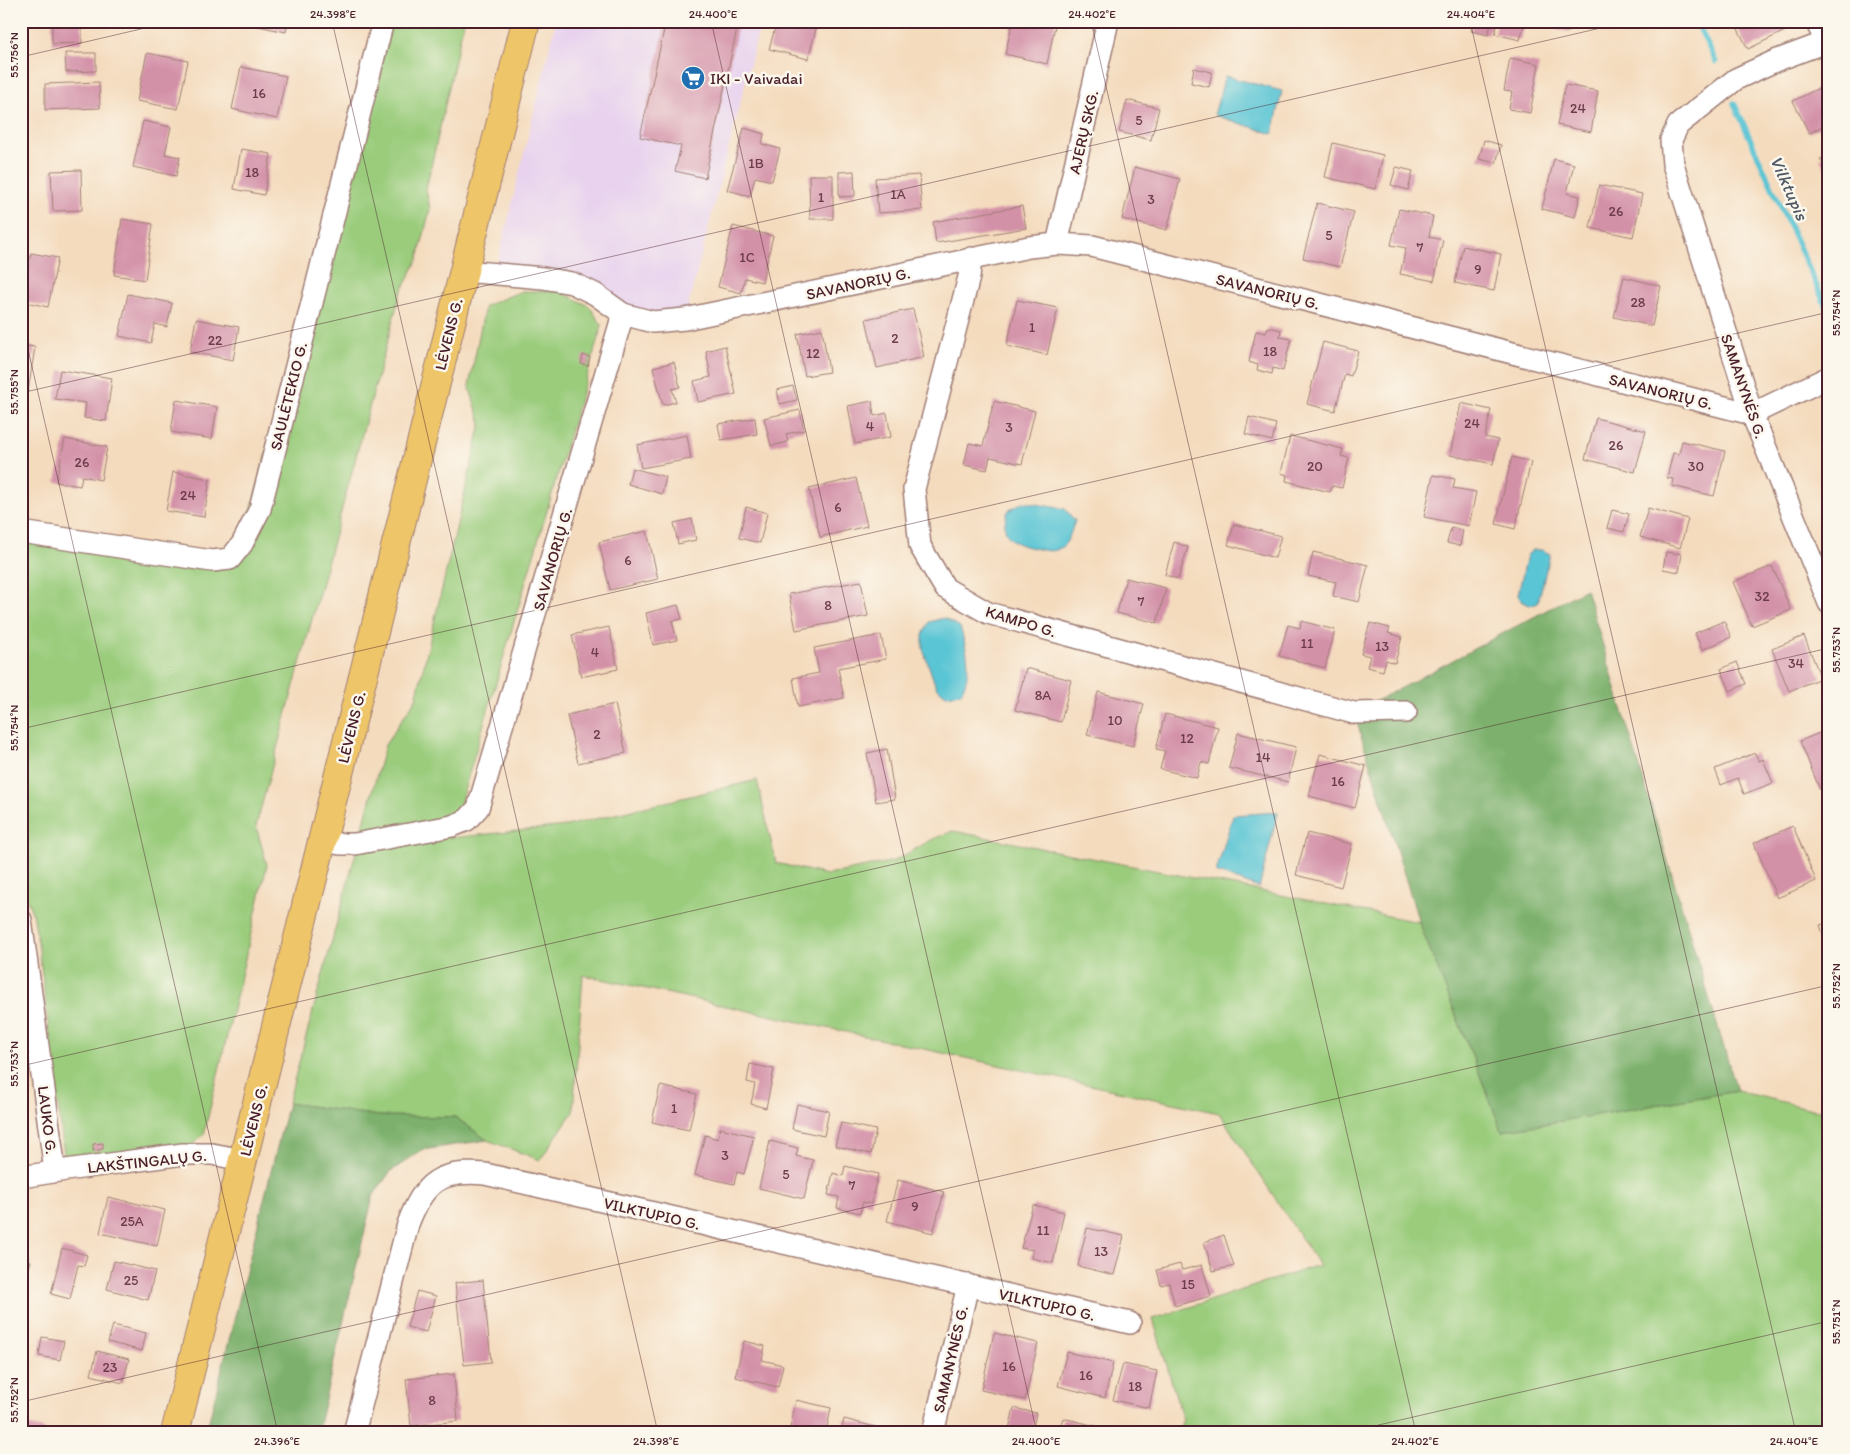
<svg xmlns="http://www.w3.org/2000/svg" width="1850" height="1454" viewBox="0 0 1850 1454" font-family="Itim,sans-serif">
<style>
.built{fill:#e8d2ee}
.green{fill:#9acc7c;stroke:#727654}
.forest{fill:#7bb06c;stroke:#62684c}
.water{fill:#5ac5d4;stroke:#527280}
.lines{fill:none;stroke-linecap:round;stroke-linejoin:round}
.stream{stroke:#5ac5d4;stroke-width:5.5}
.building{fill:#d391a8}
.street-casing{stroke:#9f7d74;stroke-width:24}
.primary-casing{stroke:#9f7d74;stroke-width:30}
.street{stroke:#fff;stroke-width:21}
.primary{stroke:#eec569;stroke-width:28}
.ticks{fill:none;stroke:#4a1f2b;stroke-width:1;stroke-opacity:0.45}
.labels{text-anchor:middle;stroke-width:5;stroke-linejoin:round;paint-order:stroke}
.number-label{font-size:14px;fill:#6c3c4a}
.poi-label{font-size:16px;fill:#4a1f2b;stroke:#fbf7ec;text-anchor:start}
.street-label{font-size:16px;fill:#4a1f2b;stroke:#fbf7ec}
.water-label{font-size:18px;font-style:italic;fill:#505966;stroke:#fbf7ec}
.neatline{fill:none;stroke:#4a1f2b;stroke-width:2}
.ticks-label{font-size:12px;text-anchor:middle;fill:#4a1f2b}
</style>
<rect width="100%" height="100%" fill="#fbf7ec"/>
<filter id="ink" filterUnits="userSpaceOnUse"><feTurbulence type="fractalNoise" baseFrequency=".02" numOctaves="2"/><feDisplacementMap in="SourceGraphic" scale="10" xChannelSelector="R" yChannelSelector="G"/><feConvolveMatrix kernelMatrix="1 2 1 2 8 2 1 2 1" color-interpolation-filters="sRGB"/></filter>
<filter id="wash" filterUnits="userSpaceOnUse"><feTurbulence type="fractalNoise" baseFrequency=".0096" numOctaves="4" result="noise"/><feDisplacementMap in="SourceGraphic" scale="20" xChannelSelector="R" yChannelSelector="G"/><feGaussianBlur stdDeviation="1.12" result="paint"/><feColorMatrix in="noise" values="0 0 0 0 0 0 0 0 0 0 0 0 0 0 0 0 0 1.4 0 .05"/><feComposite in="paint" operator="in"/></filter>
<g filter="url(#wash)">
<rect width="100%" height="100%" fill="#f4dbbe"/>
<path class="built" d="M556,21H761L685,319L609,303L495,273Z"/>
<g class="green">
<path d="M384,21H464L426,189L430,209L418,259L400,294L256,826L267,865L204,1134L183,1154L66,1170L39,950L34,918L21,883V532L212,561L242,544Z"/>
<path d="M522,291H559L589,306L602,325L450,838L566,826L757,780L776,863L827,875L894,861L933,839L953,831L1419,922L1502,1131L1737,1091L1829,1113V1433H1177L1183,1420L1153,1319L1319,1265L1219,1113L583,975L573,1112L540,1160L487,1140L455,1117L379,1116L288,1103L385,745L416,699L481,423L469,386L485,306Z"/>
</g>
<g class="forest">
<path d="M1586,589L1737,1091L1502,1131L1419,922L1354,713Z"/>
<path d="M288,1103L379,1116L455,1117L487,1140L422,1150L390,1172L373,1196L317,1433H206Z"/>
</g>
<g class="water">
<path d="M1225,76L1282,91L1273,134L1214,115Z"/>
<path d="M1023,502L1065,509L1075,521C1072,528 1069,541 1063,546C1054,554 1044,550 1033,548C1010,543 999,535 1008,511Z"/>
<path d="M1533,550H1542L1550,554L1538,602L1530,605L1522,602L1518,595L1527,555Z"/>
<path d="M944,618L960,627C967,650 973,670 961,693L946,695L936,687L923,649V635L929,622Z"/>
<path d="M1278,812L1259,888L1216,872L1233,815Z"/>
</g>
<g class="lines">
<g class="stream">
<path d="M1696,21L1716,62"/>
<path d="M1734,103L1829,313"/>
</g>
</g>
<g id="blocks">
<g class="building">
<path d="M52,21H82V43L52,44Z"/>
<path d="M245,21H288L286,32L244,23Z"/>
<path d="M666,21H700L737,29L705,178L675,171L681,146L640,137Z"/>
<path d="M777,21H799L798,24L816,29L808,59L769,49Z"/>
<path d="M859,21H877L875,27Z"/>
<path d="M1013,21H1056L1047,64L1005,54Z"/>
<path d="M1188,21H1218L1217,29Z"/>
<path d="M1474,21H1492L1488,35L1471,31Z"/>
<path d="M1498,21H1525L1520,40L1495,34Z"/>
<path d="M1540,21H1571L1569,32L1539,25Z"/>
<path d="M1734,21H1780L1785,31L1748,49Z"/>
<path d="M65,53H96V71L66,72Z"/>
<path d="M147,53L188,61L178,109L137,101Z"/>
<path d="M1510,58L1539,64L1530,113L1509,109L1512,92L1504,91Z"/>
<path d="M241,67L286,76L277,119L232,109Z"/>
<path d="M1194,68L1212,72L1209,87L1191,83Z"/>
<path d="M99,82L100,108L45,110V84Z"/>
<path d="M1829,83V123L1809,133L1793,101Z"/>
<path d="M1565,85L1598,91L1591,132L1557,125Z"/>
<path d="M1127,100L1159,108L1151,140L1119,132Z"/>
<path d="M143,121L171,127L165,154L180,157L176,176L133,167Z"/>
<path d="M744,128L764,134L762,144L780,149L772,181L755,177L750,196L727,190Z"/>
<path d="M1484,140L1501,145L1496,163L1479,159Z"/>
<path d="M1333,143L1383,155L1375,189L1325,177Z"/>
<path d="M241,149L271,154L264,195L234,189Z"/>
<path d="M1829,155V176L1820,159Z"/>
<path d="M1554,159L1574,164L1567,193L1580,196L1575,217L1542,209Z"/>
<path d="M1135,167L1180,179L1167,230L1122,219Z"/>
<path d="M1396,167L1413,171L1408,190L1391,185Z"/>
<path d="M81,170L82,210L53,211L51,171Z"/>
<path d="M854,171L855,196L839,197V172Z"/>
<path d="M809,175H833V219H810Z"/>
<path d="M919,175L922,210L878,213L875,178Z"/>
<path d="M1599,185L1642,194L1633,237L1590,228Z"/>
<path d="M1317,203L1354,212L1340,267L1303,258Z"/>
<path d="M1022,206L1026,228L936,243L933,222Z"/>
<path d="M1399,209L1433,216L1429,237L1443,240L1434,281L1400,274L1406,248L1391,245Z"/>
<path d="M122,219L153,224L145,280L114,275Z"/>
<path d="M733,226L773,236L762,282L745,278L741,293L718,287Z"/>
<path d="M1463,246L1501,254L1494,291L1455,283Z"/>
<path d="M31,253L58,258L48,307L21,301Z"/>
<path d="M1624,277L1661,286L1652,326L1614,317Z"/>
<path d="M128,294L172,303L167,327L155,324L151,343L119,336Z"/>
<path d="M1017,300L1058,308L1047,355L1007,346Z"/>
<path d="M913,309L924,357L877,368L866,319Z"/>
<path d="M196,319L239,327L233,360L190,352Z"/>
<path d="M1268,327L1281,330L1280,337L1291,339L1283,371L1273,368L1272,374L1257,370L1258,365L1249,362L1256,331L1266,333Z"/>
<path d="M822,329L829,372L805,376L797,334Z"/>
<path d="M1323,342L1358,351L1351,376L1345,374L1335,411L1307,404Z"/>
<path d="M21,345L35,347L28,392L21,391Z"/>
<path d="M725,346L736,394L698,402L694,381L711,377L706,351Z"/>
<path d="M583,355L590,357L588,366L581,364Z"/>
<path d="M674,362L680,387L672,389L676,402L663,405L653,367Z"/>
<path d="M60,370L112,378L106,421L84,418L86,403L55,399Z"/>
<path d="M793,386L797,400L780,404L777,390Z"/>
<path d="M176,400L217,407L212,439L171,432Z"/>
<path d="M872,401L874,416L887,413L891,437L855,444L848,406Z"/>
<path d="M994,401L1035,411L1022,464L990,457L987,470L964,465L969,443L983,446Z"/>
<path d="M1461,403L1491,410L1485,437L1498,440L1493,464L1450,455Z"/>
<path d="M800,410L804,430L786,434L788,442L771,446L764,418Z"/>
<path d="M1249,417L1276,424L1272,441L1245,434Z"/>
<path d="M755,418L757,434L721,440L718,424Z"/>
<path d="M1596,418L1646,431L1635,472L1585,459Z"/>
<path d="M687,435L691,459L641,468L637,445Z"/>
<path d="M1290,436L1343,449L1341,456L1349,458L1342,488L1332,486L1330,492L1286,481L1287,475L1281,473Z"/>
<path d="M65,439L107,447L101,480L82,476L80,486L56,482Z"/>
<path d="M1682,441L1725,451L1714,496L1672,486L1673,479L1667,478L1673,453L1679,454Z"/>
<path d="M1512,457L1531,462L1515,529L1496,524Z"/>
<path d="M632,468L666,477L662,494L628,484Z"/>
<path d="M173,472L210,479L204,517L166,511Z"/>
<path d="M1433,475L1455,479L1453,488L1476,492L1469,526L1424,517Z"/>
<path d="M856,478L867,526L820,537L809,489Z"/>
<path d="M746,507L767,513L760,543L739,538Z"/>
<path d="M1648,508L1688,519L1680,548L1640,537Z"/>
<path d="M1612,510L1629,514L1624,532L1607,528Z"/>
<path d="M692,519L696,540L678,544L674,523Z"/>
<path d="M1234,524L1281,536L1275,558L1228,545Z"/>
<path d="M1451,528L1463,530L1460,546L1447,543Z"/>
<path d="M647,531L658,579L610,590L599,542Z"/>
<path d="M1174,542L1188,547L1178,579L1165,575Z"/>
<path d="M1313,552L1368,565L1359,602L1333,596L1336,582L1308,576Z"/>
<path d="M1666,552L1682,554L1679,572L1663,569Z"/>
<path d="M1772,566L1791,610L1752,626L1733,582Z"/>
<path d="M1126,578L1166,588L1157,623L1117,613Z"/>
<path d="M861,581L868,616L796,630L789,594Z"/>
<path d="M678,605L682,619L672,621L677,640L653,645L646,613Z"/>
<path d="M1301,621L1335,630L1325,668L1279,656L1288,625L1300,628Z"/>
<path d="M1724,621L1731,637L1702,650L1695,633Z"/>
<path d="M1370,623L1390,628L1388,633L1402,637L1395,663L1386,660L1383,671L1367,667L1370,656L1361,654Z"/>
<path d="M609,627L618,669L581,677L572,635Z"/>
<path d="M881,635L886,659L838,668L844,698L798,707L793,678L819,673L814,648Z"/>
<path d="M1804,636L1821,678L1789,691L1772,649Z"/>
<path d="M1737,662L1746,684L1730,691L1721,669Z"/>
<path d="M1026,668L1071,680L1061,722L1015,710Z"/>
<path d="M1098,692L1144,704L1133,746L1087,735Z"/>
<path d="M615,704L626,753L578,763L567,715Z"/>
<path d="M1165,714L1218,727L1209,764L1201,762L1197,778L1160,769L1165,751L1156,749Z"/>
<path d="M1829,729V787L1820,790L1800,741Z"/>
<path d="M1238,733L1296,747L1288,782L1229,768Z"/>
<path d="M887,749L895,799L876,802L867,753Z"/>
<path d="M1755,753L1759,761L1763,759L1773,783L1744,794L1738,778L1721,785L1715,769Z"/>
<path d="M1320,754L1366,766L1355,808L1309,796Z"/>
<path d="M1793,826L1816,881L1777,898L1754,843Z"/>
<path d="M1307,833L1352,844L1341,887L1296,875Z"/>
<path d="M1829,922V949H1828L1820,925Z"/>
<path d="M750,1064L774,1069L766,1108L751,1104L755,1084L747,1082Z"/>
<path d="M660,1086L697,1094L689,1130L652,1122Z"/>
<path d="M797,1104L829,1111L824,1136L792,1129Z"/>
<path d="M841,1123L876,1130L871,1154L835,1146Z"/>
<path d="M720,1128L754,1136L744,1174L737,1172L734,1184L695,1175L705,1135L718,1139Z"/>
<path d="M770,1141L798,1148L796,1156L813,1160L804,1199L759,1188Z"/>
<path d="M103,1143V1149L93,1151V1144Z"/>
<path d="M845,1166L878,1174L871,1204L863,1202L860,1213L837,1208L839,1197L828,1195L833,1173L843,1176Z"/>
<path d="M898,1180L944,1192L933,1233L887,1221Z"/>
<path d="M108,1197L165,1210L157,1246L100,1233Z"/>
<path d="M1033,1205L1064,1212L1053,1263L1031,1258L1033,1250L1021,1248Z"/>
<path d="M1087,1228L1124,1236L1114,1275L1078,1266Z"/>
<path d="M1224,1235L1234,1266L1213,1271L1204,1242Z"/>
<path d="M62,1248L87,1255L84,1266L78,1265L70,1299L51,1294Z"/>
<path d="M21,1259L31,1261L26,1279L21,1278Z"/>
<path d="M114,1261L155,1271L148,1300L107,1289Z"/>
<path d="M1180,1264L1182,1270L1202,1265L1211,1296L1175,1306L1169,1283L1161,1285L1157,1270Z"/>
<path d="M483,1280L491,1362L464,1365L455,1283Z"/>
<path d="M417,1291L436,1296L426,1332L407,1327Z"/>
<path d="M113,1325L146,1333L142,1351L108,1342Z"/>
<path d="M994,1333L1038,1343L1025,1400L981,1390Z"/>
<path d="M42,1337L64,1341L60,1360L39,1356Z"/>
<path d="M744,1341L765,1346L762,1360L783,1365L778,1387L735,1377Z"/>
<path d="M97,1351L129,1359L123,1383L91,1375Z"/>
<path d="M1067,1352L1113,1363L1105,1398L1058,1386Z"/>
<path d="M1123,1364L1157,1371L1149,1408L1113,1400Z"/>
<path d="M454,1374L458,1421L411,1426L406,1379Z"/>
<path d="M796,1400L831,1408L826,1433H789Z"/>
<path d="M1014,1408L1036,1413L1032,1433H1008Z"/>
<path d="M1063,1418L1100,1427L1099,1433H1058Z"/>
<path d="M844,1419L887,1430V1433H841Z"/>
<path d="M21,1424L44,1429V1433H21Z"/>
</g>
</g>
</g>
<g filter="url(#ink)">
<use href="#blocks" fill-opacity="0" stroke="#9f7d74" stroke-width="1"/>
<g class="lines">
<g class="street-casing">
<g id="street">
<path d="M1816,21L1826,42L1775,61L1736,79L1678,125L1671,140L1673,164L1752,414L1829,603"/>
<path d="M1057,244L1108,21"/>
<path d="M971,258L969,277L914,489L920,546L945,588L988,613L1354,713L1406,712"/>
<path d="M464,271L543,278L572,283L595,294L623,314"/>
<path d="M21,532L212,561L230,559L242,544L260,509L383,21"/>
<path d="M322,841L340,844H355L452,826L467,820L478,808L623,314L653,322L685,319L1029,247L1057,244L1092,246L1752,414L1829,377"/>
<path d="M21,920L55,1171"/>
<path d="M21,1177L66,1170L183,1154H212L243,1160"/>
<path d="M354,1433L408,1224C424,1182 439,1170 485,1174L1130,1323"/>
<path d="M933,1433L968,1285"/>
</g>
</g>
<g class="primary-casing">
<path id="primary" d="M175,1433L526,21"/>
</g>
<use href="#street" class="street"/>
<use href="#primary" class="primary"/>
</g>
</g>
<path class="ticks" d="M332,21L658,1433M711,21L1037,1433M1091,21L1416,1433M1470,21L1796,1433M21,57L175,21M21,319L278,1433M21,393L1631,21M21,729L1829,312M21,1066L1829,648M21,1402L1829,985M1344,1433L1829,1321"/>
<defs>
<g id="supermarket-disc" transform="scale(1.25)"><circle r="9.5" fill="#1f6fb2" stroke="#fbf7ec"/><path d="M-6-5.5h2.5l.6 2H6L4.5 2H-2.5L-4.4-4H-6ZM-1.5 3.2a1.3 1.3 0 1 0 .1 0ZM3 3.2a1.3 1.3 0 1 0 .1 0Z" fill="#fff"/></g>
</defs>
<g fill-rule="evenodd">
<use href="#supermarket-disc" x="693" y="78"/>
</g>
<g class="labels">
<g class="number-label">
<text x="259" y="98">16</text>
<text x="1578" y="113">24</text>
<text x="1139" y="125">5</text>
<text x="756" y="168">1B</text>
<text x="252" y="177">18</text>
<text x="898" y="199">1A</text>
<text x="821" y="202">1</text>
<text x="1151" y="204">3</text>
<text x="1616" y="216">26</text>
<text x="1329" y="240">5</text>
<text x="1420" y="252">7</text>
<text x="747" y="262">1C</text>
<text x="1478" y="274">9</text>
<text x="1638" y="307">28</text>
<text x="1032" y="332">1</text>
<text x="895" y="343">2</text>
<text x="215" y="345">22</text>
<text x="1270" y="356">18</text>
<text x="813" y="358">12</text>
<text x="1472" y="428">24</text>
<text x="870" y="431">4</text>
<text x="1009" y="432">3</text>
<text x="1616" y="450">26</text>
<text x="82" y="467">26</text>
<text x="1315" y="471">20</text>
<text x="1696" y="471">30</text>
<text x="188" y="500">24</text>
<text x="838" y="512">6</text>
<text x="628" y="565">6</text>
<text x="1762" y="601">32</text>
<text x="1141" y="606">7</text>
<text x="828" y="610">8</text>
<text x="1307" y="648">11</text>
<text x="1382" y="651">13</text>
<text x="595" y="657">4</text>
<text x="1796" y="668">34</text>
<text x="1043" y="700">8A</text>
<text x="1115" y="725">10</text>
<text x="597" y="739">2</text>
<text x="1187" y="743">12</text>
<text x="1263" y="762">14</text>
<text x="1338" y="786">16</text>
<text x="674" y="1113">1</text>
<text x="725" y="1160">3</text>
<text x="786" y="1179">5</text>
<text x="852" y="1190">7</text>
<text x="915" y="1211">9</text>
<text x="132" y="1226">25A</text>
<text x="1043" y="1235">11</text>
<text x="1101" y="1256">13</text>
<text x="131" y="1285">25</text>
<text x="1188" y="1289">15</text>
<text x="1009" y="1371">16</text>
<text x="110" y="1372">23</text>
<text x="1086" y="1380">16</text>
<text x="1135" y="1391">18</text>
<text x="432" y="1405">8</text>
</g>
<g class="poi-label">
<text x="710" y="84">IKI - Vaivadai</text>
</g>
<g class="street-label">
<text transform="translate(1083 132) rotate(-77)" y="6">AJERŲ SKG.</text>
<text transform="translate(858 283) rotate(-12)" y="6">SAVANORIŲ G.</text>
<text transform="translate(1268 291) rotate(14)" y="6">SAVANORIŲ G.</text>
<text transform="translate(448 334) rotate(-76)" y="6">LĖVENS G.</text>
<text transform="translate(1744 386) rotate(71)" y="6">SAMANYNĖS G.</text>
<text transform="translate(1661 391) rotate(14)" y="6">SAVANORIŲ G.</text>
<text transform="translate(288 396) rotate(-76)" y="6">SAULĖTEKIO G.</text>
<text transform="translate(552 559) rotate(-74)" y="6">SAVANORIŲ G.</text>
<text transform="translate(1021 621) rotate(17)" y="6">KAMPO G.</text>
<text transform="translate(351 727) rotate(-76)" y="6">LĖVENS G.</text>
<text transform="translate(48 1120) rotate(83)" y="6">LAUKO G.</text>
<text transform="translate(253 1120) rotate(-76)" y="6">LĖVENS G.</text>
<text transform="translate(147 1161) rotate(-6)" y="6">LAKŠTINGALŲ G.</text>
<text transform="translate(652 1213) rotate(13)" y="6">VILKTUPIO G.</text>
<text transform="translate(1047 1304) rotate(13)" y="6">VILKTUPIO G.</text>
<text transform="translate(950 1359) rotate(-77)" y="6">SAMANYNĖS G.</text>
</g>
<g class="water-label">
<text transform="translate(1789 188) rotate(66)" y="6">Vilktupis</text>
</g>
</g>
<rect width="1850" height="1454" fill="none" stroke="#fbf7ec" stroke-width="55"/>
<rect x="28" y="28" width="1794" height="1398" class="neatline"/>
<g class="ticks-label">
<text x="333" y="18">24.398°E</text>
<text x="713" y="18">24.400°E</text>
<text x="1092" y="18">24.402°E</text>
<text x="1471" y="18">24.404°E</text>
<text transform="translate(14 55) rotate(-90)" y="4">55.756°N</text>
<text transform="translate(1836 313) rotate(-90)" y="4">55.754°N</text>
<text transform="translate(14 392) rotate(-90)" y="4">55.755°N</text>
<text transform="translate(1836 650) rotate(-90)" y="4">55.753°N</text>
<text transform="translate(14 728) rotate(-90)" y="4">55.754°N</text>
<text transform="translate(1836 986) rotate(-90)" y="4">55.752°N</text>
<text transform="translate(14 1064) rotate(-90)" y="4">55.753°N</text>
<text transform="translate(1836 1322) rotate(-90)" y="4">55.751°N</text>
<text transform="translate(14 1400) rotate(-90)" y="4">55.752°N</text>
<text x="277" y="1445">24.396°E</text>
<text x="656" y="1445">24.398°E</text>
<text x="1036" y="1445">24.400°E</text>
<text x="1415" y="1445">24.402°E</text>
<text x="1794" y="1445">24.404°E</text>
</g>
</svg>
